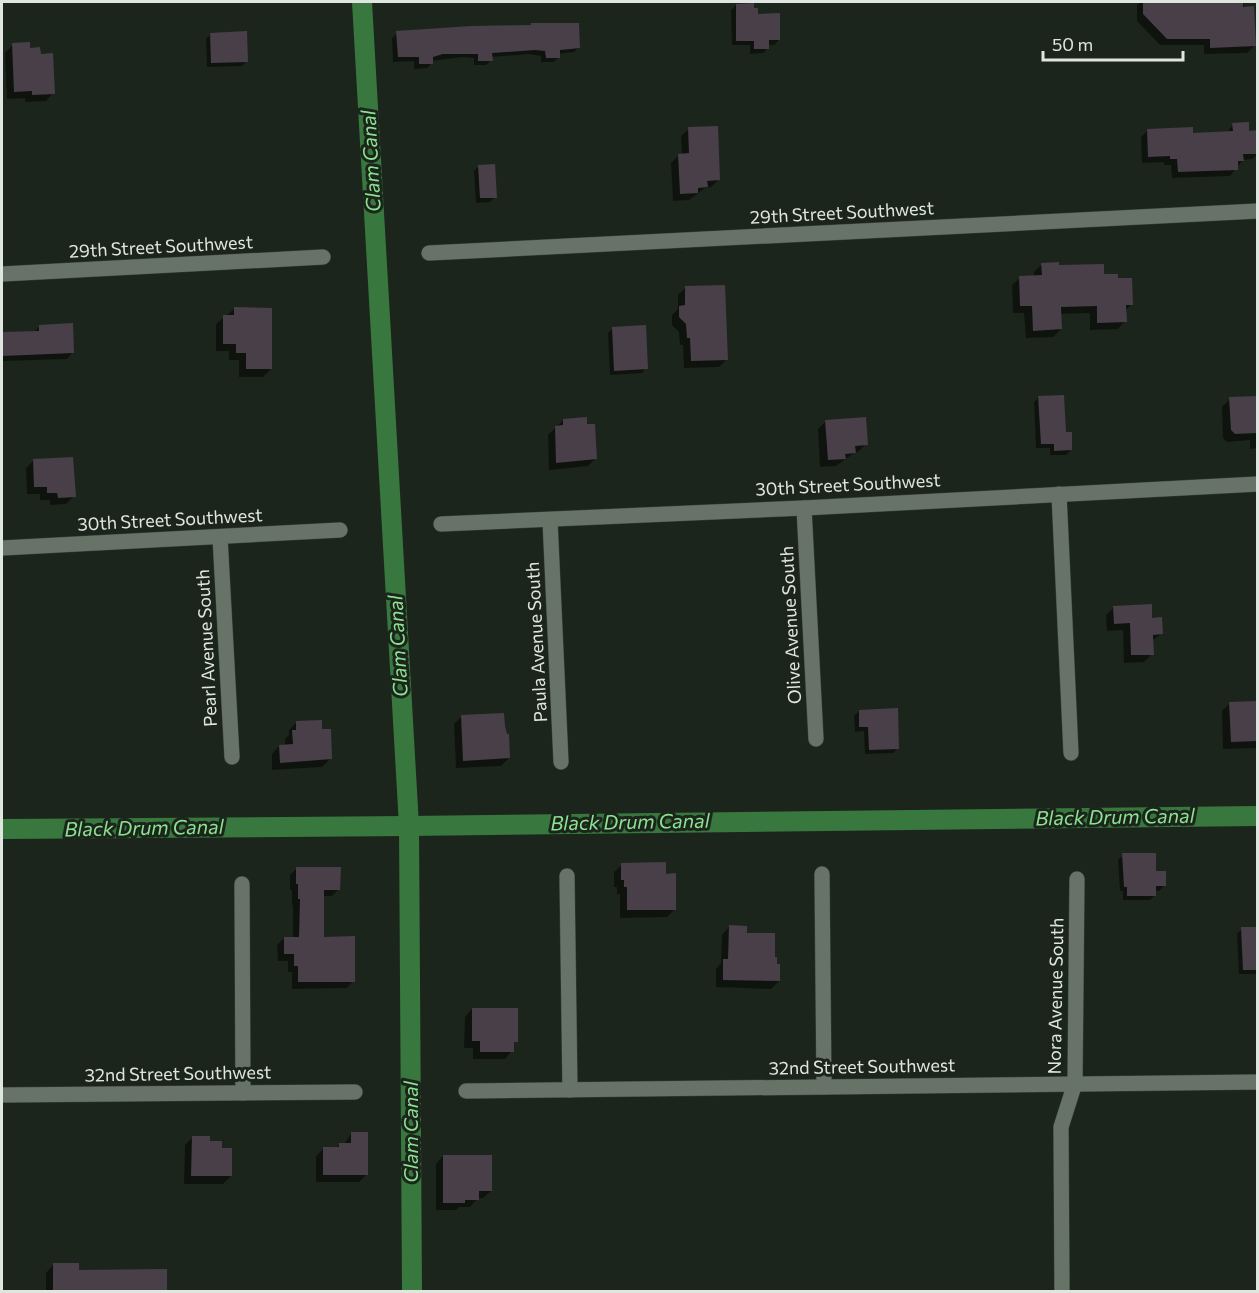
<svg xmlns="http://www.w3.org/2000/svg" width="1259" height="1293" viewBox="0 0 1259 1293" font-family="Commissioner,sans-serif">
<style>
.shadow{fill:#0007}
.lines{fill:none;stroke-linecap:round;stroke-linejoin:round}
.canal{stroke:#38783e;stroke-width:20}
.building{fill:#483f49}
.street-casing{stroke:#3a423b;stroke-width:16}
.street{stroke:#687368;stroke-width:15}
.labels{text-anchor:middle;stroke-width:6;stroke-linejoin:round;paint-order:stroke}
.street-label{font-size:18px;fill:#dfe6df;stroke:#1c251c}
.water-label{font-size:20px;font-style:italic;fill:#8be290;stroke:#1c251c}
</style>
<rect width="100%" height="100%" fill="#1c251c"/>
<g class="shadow">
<path d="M1140,2H1243L1254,46L1247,53L1204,54V45H1160L1137,21V5Z"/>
<path d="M736,5L752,9L779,40L774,45H768V48L763,53L750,54V45H732L731,10Z"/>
<path d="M397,33L579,47L574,52L558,54L559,57L554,62H541V56L529,54L491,57V60L486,65H474V58L462,57L431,61L432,63L427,68L414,69V61L393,62L392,38Z"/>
<path d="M211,34L247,61L242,66L207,67L206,39Z"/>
<path d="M13,45L29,49L53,93L46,101L25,102V98L7,99L5,53Z"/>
<path d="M1233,124L1248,132H1258V154L1252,159L1243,160L1230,176L1172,178L1171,165H1164V162L1142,163L1141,137L1147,131L1192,135L1227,133Z"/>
<path d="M689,129L718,180L711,187L705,188L689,200L673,201L671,163L679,155H682L681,136Z"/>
<path d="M479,166L495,197L490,202L476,203L474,171Z"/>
<path d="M1042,264L1103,276L1132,304L1125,311V321L1118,329L1090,330V313L1060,314L1061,329L1053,337L1026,338L1024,313H1013L1012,285L1020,278L1034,277V272Z"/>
<path d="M685,288L727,359L719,367L684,368L683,345H680L679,332L672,325V315L678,309V295Z"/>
<path d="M234,309L271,369L263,377H239V360H229V351H216V324Z"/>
<path d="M39,327L73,352L67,359L2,361V333L34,332Z"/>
<path d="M613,328L646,368L642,373L610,375L608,333Z"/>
<path d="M1039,397L1064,434L1071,450L1066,455H1050V448H1036L1034,402Z"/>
<path d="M1258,397V448L1250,449V440L1227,442L1223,438L1222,407L1230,399Z"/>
<path d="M563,420L595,459L588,466L549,470L548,435Z"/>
<path d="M826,421L866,444L858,452L854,453L836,466L820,467L818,429Z"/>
<path d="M33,461L74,496L66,504L50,505V500H40V494H27L26,468Z"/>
<path d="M1114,607L1151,619L1162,633L1152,641V654L1144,662L1124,663L1123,630L1107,631L1106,615Z"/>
<path d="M1258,702V748L1223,749L1222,711L1230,703Z"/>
<path d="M859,711L898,748L893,753L865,754L864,731L855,732L854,716Z"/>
<path d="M461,717L509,758L501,766L456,768L454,724Z"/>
<path d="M297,722L321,731L330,759L322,767L272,770V754L279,746H285V739L289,735V730Z"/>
<path d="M1123,855L1155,873L1164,886L1159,891H1155V895L1150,900H1123V891H1120L1118,860Z"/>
<path d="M622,865L665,875L675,909L667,917L620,918V894H617V887H614V872Z"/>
<path d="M297,868L339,889L332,896H322V938L353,981L347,988L292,989V972H288V961H278L277,945L284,938H293V905H292V890H290V875Z"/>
<path d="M729,927L746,935L773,959L779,981L771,989L716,987V969L721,963L722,935Z"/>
<path d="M1242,929H1258V974H1239L1237,934Z"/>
<path d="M472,1009L516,1041L512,1045V1051L505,1059H473V1048H464L465,1017Z"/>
<path d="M351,1134L367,1174L359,1182H316V1156L323,1149H335L340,1144H344Z"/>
<path d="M192,1138L208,1143L231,1176L223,1184H184L185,1145Z"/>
<path d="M443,1156L491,1191L483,1198H478L470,1207H459L456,1210H436V1164Z"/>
<path d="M53,1265L165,1292H46V1273Z"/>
</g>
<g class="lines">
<g class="canal">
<path d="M362,2L409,826L412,1292"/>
<path d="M2,829L409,826L1258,816"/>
</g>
</g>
<g class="building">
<path d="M1143,2H1243V7L1254,6L1256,46L1210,48V39H1167L1143,14Z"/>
<path d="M754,3V8H758V14L780,13V40H769V49H754V41H736V4Z"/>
<path d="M531,23H579L580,48L560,50V58H546L545,51L535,50L492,53L493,61H478V54H443L433,57V64H419V57H398L396,31L471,26L531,25Z"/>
<path d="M247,31L248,62L211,63L210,33Z"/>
<path d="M30,42V48L40,47L41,54L53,53L55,94L32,95V91L14,92L12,43Z"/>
<path d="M1249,122V131L1257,130V154H1243L1244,161H1238V170L1178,172L1177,159H1170V156L1148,157L1147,129L1193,127V133L1233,131L1232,123Z"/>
<path d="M718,126L720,180L707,181L708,187L698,188V193L680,194L678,154L689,153L688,127Z"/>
<path d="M495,164L497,198H480L478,165Z"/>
<path d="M1059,262V265L1104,264V274H1118V278H1132L1133,305H1126L1127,322L1097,323V306L1061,307L1062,329L1033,331L1032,306H1020L1019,276L1042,275L1041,263Z"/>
<path d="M725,285L728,360L691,361L690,338H687L686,324L679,317V306L685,305V286Z"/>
<path d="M234,307L272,308V369H246V353H236V344H223V315H234Z"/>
<path d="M73,323L74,353L2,356V332L39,331V325Z"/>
<path d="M646,325L648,369L614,371L612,327Z"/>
<path d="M1064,395L1066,432H1072V450L1054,451V444H1041L1038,396Z"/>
<path d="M1257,396V433L1235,434L1231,430L1229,397Z"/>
<path d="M587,417V424H595L597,459L556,463L555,426L563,425V419Z"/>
<path d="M866,417L868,445L855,446L856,453L845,454L846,459L828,460L825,420Z"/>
<path d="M73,457L76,497L58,498L57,493H47V487H34L33,459Z"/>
<path d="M1152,604V618L1162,617L1163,634L1153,635L1154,655H1131L1130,623L1114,624L1113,606Z"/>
<path d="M1257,701V741L1231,742L1229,702Z"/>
<path d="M898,708L899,749L869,750L868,727H859V710Z"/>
<path d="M504,713L505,726L507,734H509L510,758L463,761L461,715Z"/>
<path d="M322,720V729H331L332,759L280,763L279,745L293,744L292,730H296V721Z"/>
<path d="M1122,853H1156V871H1166V886H1156V896H1127V887H1124Z"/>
<path d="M666,862V874L676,873V910H627V887H624V880H621V863Z"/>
<path d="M296,867H341L340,890H324V937L355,936V982H298V966H294V954H284V937H299L300,899H298V884H296Z"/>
<path d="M729,925L747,926V933H775V957H777V964H780V981L723,980V959H728Z"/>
<path d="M1241,927H1257V970H1243Z"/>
<path d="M472,1008H518V1042H514V1052H480V1041H472Z"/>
<path d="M351,1132H368V1175H323V1147H339V1143H351Z"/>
<path d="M192,1136H210V1141H222V1148H232V1176H191Z"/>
<path d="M443,1155H492V1191H479V1200H465V1203H443Z"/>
<path d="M53,1263H79V1270L167,1269V1292H53Z"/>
</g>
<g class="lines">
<g class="street-casing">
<g id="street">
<path d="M429,253L1258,211"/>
<path d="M2,274L323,257"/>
<path d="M1059,494L1071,753"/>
<path d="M804,508L816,739"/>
<path d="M550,520L561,762"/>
<path d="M441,524L804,508L1258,484"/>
<path d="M220,537L232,757"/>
<path d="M2,548L340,530"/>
<path d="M822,874L824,1087"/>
<path d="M567,876L570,1090"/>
<path d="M242,884L243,1093"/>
<path d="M466,1091L1258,1082"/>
<path d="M2,1095L355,1092"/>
<path d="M1062,1292L1061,1127L1075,1083L1077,879"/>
</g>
</g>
<use href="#street" class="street"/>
</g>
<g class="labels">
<g class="street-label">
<text transform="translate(842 213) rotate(-3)" y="6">29th Street Southwest</text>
<text transform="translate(161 247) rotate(-3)" y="6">29th Street Southwest</text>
<text transform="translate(848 485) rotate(-3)" y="6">30th Street Southwest</text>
<text transform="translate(170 520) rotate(-3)" y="6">30th Street Southwest</text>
<text transform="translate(791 625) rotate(-93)" y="6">Olive Avenue South</text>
<text transform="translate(537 642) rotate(-93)" y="6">Paula Avenue South</text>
<text transform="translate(207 648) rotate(-93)" y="6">Pearl Avenue South</text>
<text transform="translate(1056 996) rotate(-89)" y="6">Nora Avenue South</text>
<text transform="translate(862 1067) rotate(-1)" y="6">32nd Street Southwest</text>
<text transform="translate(178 1074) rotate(-1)" y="6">32nd Street Southwest</text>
</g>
<g class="water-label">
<text transform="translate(371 161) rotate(-93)" y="7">Clam Canal</text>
<text transform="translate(398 646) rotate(-93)" y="7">Clam Canal</text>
<text transform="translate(1115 817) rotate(-1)" y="7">Black Drum Canal</text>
<text transform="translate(630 822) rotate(-1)" y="7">Black Drum Canal</text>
<text transform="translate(144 828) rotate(-1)" y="7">Black Drum Canal</text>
<text transform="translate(411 1132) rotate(-90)" y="7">Clam Canal</text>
</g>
</g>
<rect width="1259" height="1293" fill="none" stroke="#dfe6df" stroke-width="6"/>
<path d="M1043 51v9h140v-9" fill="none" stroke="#dfe6df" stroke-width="3"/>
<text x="1052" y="51" font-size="18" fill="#dfe6df" stroke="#1c251c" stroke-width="4.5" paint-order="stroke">50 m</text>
</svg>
